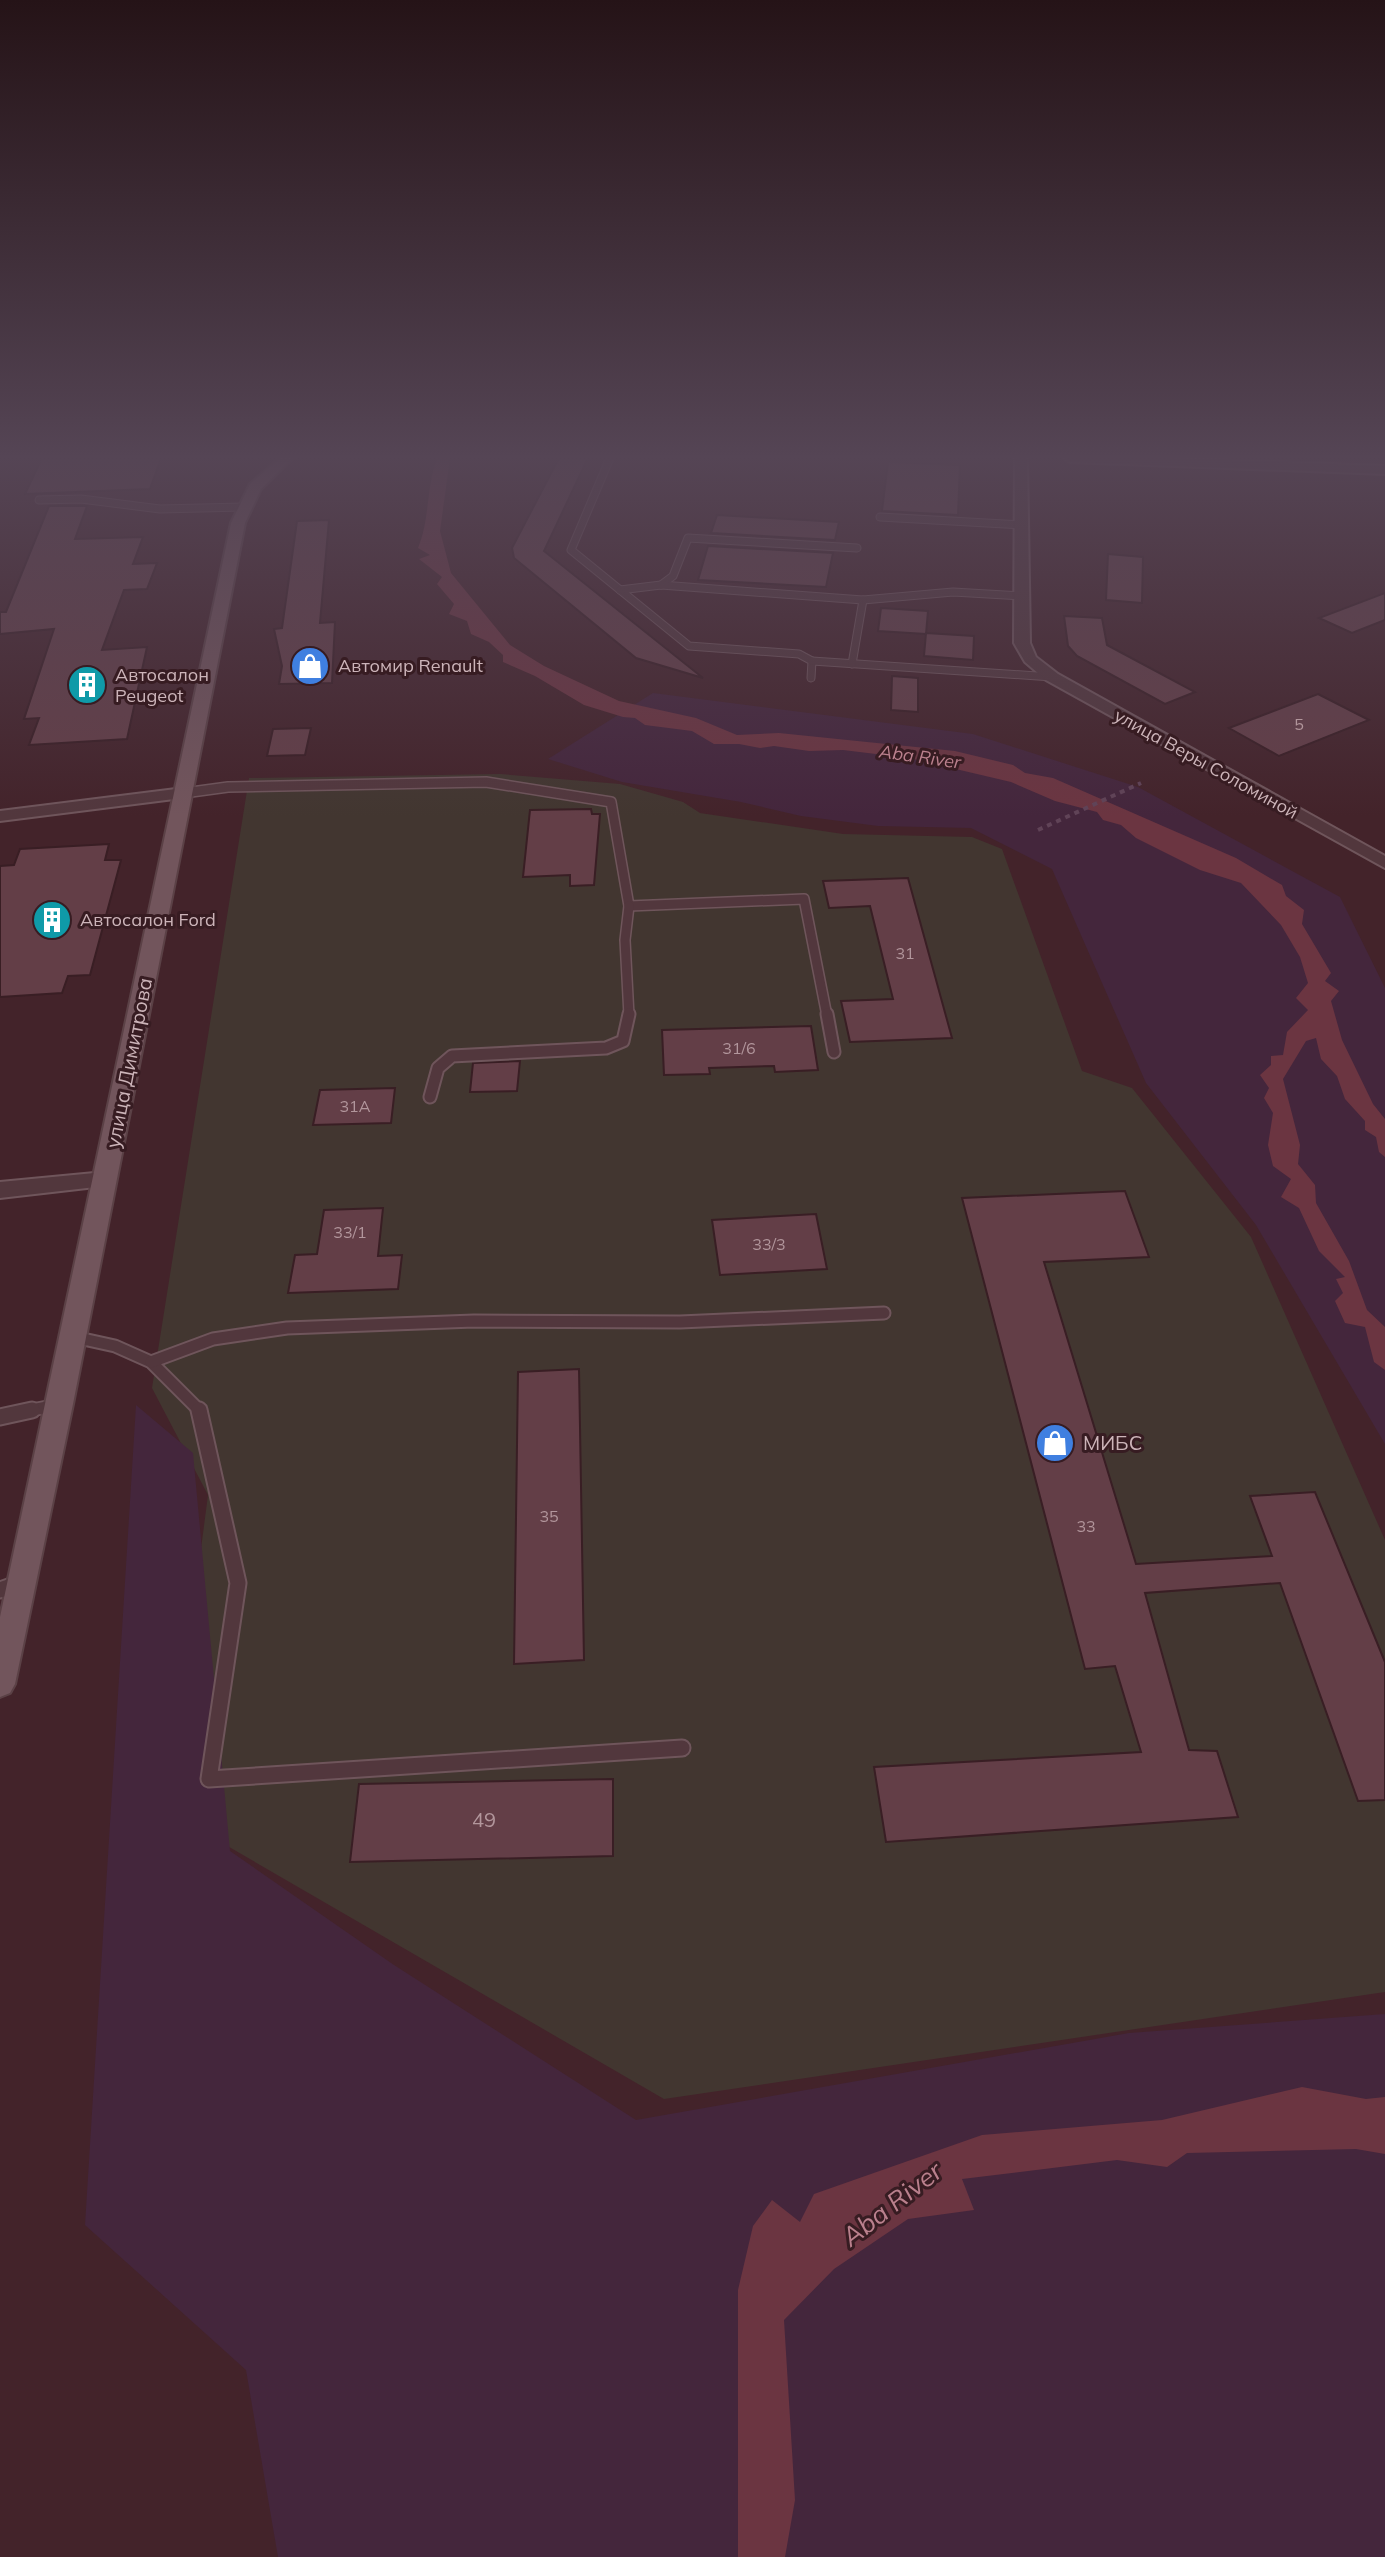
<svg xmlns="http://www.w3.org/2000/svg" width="1385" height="2557" viewBox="0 0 1385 2557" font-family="Mulish,sans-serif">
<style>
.medical{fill:#423630}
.green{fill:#44263c}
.water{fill:#6b3541}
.building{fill:#633e47;stroke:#391e24;stroke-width:2}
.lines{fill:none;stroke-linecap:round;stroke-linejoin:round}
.service-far3-casing{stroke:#6f555b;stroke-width:9}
.service-far2-casing{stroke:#6f555b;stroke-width:12}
.service-far1-casing{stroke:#6f555b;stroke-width:15}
.service-casing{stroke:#6f555b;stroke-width:19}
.minor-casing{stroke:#6f555b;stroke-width:4}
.tertiary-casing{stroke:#6f555b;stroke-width:4}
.primary-casing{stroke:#5b4146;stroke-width:4}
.path{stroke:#604357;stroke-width:4;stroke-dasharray:5 5;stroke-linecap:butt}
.service-far3{stroke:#52373d;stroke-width:7}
.service-far2{stroke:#52373d;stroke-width:9}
.service-far1{stroke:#52373d;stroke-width:11}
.service{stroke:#52373d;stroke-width:15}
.minor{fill:#52373d;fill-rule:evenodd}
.tertiary{fill:#52373d;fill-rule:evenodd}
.primary{fill:#72555c;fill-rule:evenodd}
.labels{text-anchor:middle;stroke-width:6;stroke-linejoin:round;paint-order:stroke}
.number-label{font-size:16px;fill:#b2969c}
.far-poi-label{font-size:18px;fill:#ccb4b9;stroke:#371c22;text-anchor:start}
.far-water-label{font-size:18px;font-style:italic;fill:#ba808d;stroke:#371c22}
.far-street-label{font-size:18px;fill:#ccb4b9;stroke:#371c22}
.street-label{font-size:20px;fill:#ccb4b9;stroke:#371c22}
.poi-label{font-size:20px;fill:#ccb4b9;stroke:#371c22;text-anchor:start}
.near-number-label{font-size:20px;fill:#b2969c}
.near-water-label{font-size:26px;font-style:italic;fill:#ba808d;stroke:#371c22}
</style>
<rect width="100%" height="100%" fill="#43232a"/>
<path class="medical" d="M500,774L620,784L683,802L700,813L843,834L972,837L1002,849L1082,1071L1132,1088L1251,1237L1385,1540V1992L664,2099L167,1811L208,1495L152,1388L249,778Z"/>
<g class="green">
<path d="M653,693L973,734L1138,787L1340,897L1385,988V1444L1256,1225L1146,1083L1052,869L971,828L878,826L801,816L741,802L622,782L548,759Z"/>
<path d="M136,1405L193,1453L230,1851L394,1965L636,2120L1129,2033L1385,2014V2557H278L246,2370L85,2225Z"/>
</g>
<g class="water">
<path d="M437,458H450L440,531L451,573L510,645L544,666L619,701L696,718L737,735L779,733L955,751L1013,765L1025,773L1053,778L1236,858L1282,885L1286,896L1304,910L1302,924L1331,973L1325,981L1339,991L1331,1001L1342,1040L1373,1104L1385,1119V1157L1379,1152L1376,1137L1365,1130V1121L1345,1099L1337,1076L1321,1059L1316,1038L1306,1041L1283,1079L1300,1145L1298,1164L1315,1185L1316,1203L1349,1261L1367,1310L1385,1327V1370L1374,1362L1365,1327L1345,1323L1335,1301L1343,1293L1336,1279L1345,1277L1319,1251L1299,1208L1281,1197L1291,1179L1273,1166L1268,1145L1273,1113L1264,1098L1269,1088L1260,1075L1271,1065V1056L1283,1055L1287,1032L1308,1010L1296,998L1308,983L1300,957L1281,925L1241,883L1200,870L1136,838L1121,825L1103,820L1097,812L1055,801L1011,782L909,758L843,750L809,751L774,746L760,748L739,744H714L692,731L645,725L635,718L623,717L584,705L535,676L503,662V655L489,642L471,634L467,621L449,614L454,604L437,584L442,577L419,559L430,555L418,548C430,519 426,488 437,458Z"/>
<path d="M1302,2087L1366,2099L1385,2097V2154L1356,2149L1187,2153L1167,2167L1117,2160L962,2179L974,2210L908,2219L834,2269L784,2320L795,2500L785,2557H738V2290L753,2226L772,2200L800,2222L814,2194L982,2135L1162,2120Z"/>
</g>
<g class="building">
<path d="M42,458H161L150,489L25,494Z"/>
<path d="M559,458H588L544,551L703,678L636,658L514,558L512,548Z"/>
<path d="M888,462L960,465L958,515L882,511Z"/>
<path d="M49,506H87L75,539L143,537L133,564L157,563L147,589L124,590L102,650L147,647L127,739L29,745L39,718L24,719L54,629L0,634V612H6Z"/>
<path d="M717,515L839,522L835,540L711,533Z"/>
<path d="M329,520L320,623L335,622L332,683L279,684L282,666L274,629L282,628L297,521Z"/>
<path d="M708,546L833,553L826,587L698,580Z"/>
<path d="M1108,554L1143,557L1142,603L1106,600Z"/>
<path d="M1385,593V620L1352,633L1319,618Z"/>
<path d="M881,608L928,611L926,634L878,631Z"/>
<path d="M1064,616L1102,618L1107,645L1195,692L1165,704L1077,656L1068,646Z"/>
<path d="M926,633L974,636L973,660L924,656Z"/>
<path d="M892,676L918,678V712L891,710Z"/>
<path d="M1318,694L1369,720L1279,756L1229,728Z"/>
<path d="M311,728L305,755L267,756L273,729Z"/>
<path d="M591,809L592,814H600L594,885L570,886V875L523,877L530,810Z"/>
<path d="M109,844L105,860H121L90,975L68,976L62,993L0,997V866L14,865L20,849Z"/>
<path d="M908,878L952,1038L850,1042L841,1001L893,999L870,906L829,908L823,881Z"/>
<path d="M811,1026L818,1070L775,1072L774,1066L709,1068L710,1074L664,1075L662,1030Z"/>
<path d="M520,1061L517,1091L470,1092L473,1063Z"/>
<path d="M395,1088L391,1123L313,1125L320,1090Z"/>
<path d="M1125,1191L1149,1257L1044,1262L1136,1564L1272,1556L1250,1496L1315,1492L1385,1662V1800L1358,1801L1280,1583L1145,1593L1189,1750L1217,1751L1238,1817L886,1842L874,1767L1141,1752L1115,1666L1085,1669L962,1198Z"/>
<path d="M383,1208L378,1256L402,1255L398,1289L288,1293L295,1255L317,1254L324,1210Z"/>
<path d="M816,1214L827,1269L720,1275L712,1220Z"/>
<path d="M579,1369L584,1660L514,1664L518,1372Z"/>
<path d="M613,1779V1856L350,1862L359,1784Z"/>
</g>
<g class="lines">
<g class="service-far3-casing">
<g id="service-far3">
<path d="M610,458L571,550L689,646L799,654L812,661L811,678"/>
<path d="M39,500L81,499L160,509L243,507"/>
<path d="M880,517L1021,525"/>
<path d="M661,585L673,576L688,538L857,548"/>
<path d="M620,590L661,585L863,600L953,592L1021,596"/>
<path d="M812,661L1052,677"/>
<path d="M852,664L863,600"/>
</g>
</g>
<g class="service-far2-casing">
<g id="service-far2">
<path d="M184,793L228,787L486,782L611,802L629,906L804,899L827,1016"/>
<path d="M629,906L625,940L629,1016"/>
</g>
</g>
<g class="service-far1-casing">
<g id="service-far1">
<path d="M827,1014L834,1052"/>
<path d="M430,1097L438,1068L452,1056L606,1048L623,1041L629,1014"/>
<path d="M74,1337L115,1346L151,1362L201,1412"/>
<path d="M151,1362L213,1339L287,1328L474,1321L680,1322L884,1313"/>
<path d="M22,1412L57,1405"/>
</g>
</g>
<g class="service-casing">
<g id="service">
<path d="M199,1410L238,1583L209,1779L682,1748"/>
<path d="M0,1417L32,1410"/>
<path d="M0,1590L20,1583"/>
</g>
</g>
<g class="minor-casing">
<g id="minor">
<path d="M1064,458H1162L1385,466V474L1070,462Z"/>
<path d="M184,788L190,789L193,793L190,797L0,821V811Z"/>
<path d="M105,1172L113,1175L116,1180L113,1185L0,1198V1182Z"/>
</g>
</g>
<g class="tertiary-casing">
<path id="tertiary" d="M1015,458H1027L1030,643L1036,657L1058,674L1385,856V868L1046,680L1025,662L1014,643Z"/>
</g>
<g class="primary-casing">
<path id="primary" d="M280,458H293L261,489L245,523L73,1404L15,1684L10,1693L0,1697V1617L231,523L250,484Z"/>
</g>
<path class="path" d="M1038,830L1141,783"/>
<use href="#service-far3" class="service-far3"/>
<use href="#service-far2" class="service-far2"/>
<use href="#service-far1" class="service-far1"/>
<use href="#service" class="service"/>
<use href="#minor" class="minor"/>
<use href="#tertiary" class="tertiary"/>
<use href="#primary" class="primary"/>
</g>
<linearGradient id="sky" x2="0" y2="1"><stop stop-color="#251317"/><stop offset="0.56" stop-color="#554555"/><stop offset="1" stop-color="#554555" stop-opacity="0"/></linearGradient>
<rect width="1385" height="816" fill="url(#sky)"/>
<defs>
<g id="shop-disc" transform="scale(2)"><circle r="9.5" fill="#3f7fe0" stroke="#371c22"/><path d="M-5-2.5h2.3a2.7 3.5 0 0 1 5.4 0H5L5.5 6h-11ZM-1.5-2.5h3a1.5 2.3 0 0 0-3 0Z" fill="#fff"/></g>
<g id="building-disc" transform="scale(2)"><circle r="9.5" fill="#0f9aa8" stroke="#371c22"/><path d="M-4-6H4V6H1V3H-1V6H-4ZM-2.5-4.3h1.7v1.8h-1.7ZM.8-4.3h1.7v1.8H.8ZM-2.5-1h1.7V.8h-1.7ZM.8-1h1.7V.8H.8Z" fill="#fff"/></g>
</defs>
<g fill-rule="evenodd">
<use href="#shop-disc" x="310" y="666"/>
<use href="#building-disc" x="87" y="685"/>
<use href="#building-disc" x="52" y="920"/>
<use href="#shop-disc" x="1055" y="1443"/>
</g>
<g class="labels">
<g class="number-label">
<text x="1299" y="730">5</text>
<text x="905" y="959">31</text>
<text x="739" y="1054">31/6</text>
<text x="355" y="1112">31А</text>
<text x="350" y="1238">33/1</text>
<text x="769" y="1250">33/3</text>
<text x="549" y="1522">35</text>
<text x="1086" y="1532">33</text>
</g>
<g class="far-poi-label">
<text x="338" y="672">Автомир Renault</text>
<text x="115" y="681">Автосалон<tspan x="115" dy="21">Peugeot</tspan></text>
<text x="80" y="926">Автосалон Ford</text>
</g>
<g class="far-water-label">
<text transform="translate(920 757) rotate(8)" y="6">Aba River</text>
</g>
<g class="far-street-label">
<text transform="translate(1206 764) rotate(29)" y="6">улица Веры Соломиной</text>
</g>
<g class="street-label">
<text transform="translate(129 1063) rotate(-79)" y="7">улица Димитрова</text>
</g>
<g class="poi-label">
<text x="1083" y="1450">МИБС</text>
</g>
<g class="near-number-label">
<text x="484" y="1827">49</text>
</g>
<g class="near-water-label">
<text transform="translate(892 2204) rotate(-38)" y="9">Aba River</text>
</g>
</g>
</svg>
